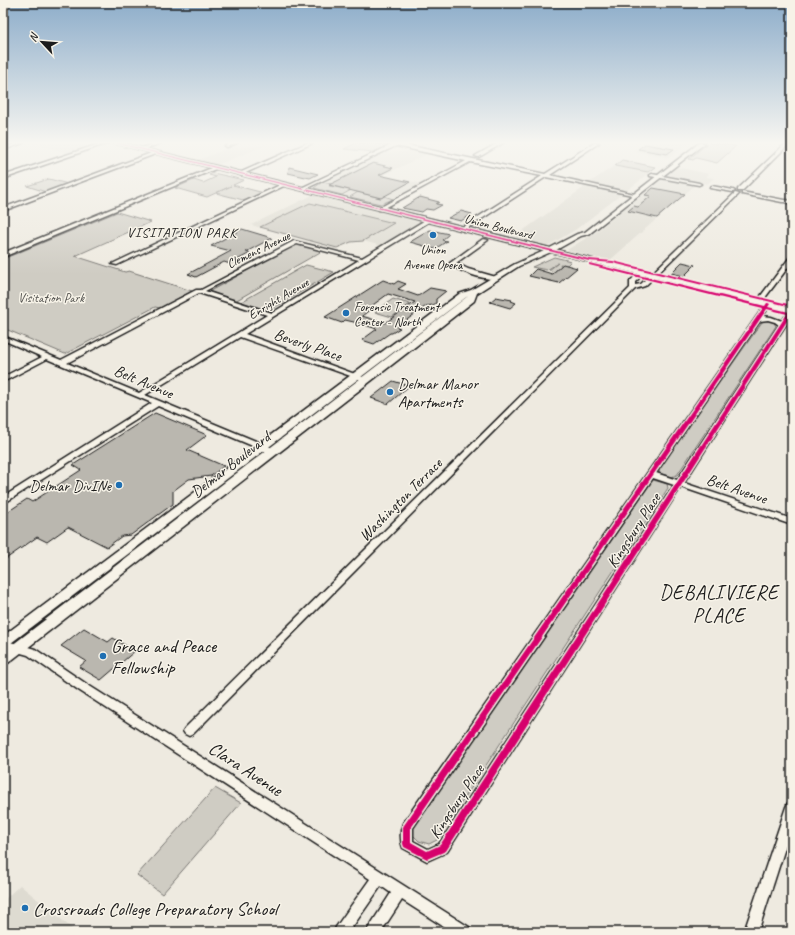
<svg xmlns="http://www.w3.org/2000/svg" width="795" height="935" viewBox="0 0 795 935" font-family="Caveat,sans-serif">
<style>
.built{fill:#dedbd1}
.green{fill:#cfccc3;stroke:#767470}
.building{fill:#bab7af;stroke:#1c1c1c;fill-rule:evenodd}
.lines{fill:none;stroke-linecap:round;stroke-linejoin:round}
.minor-casing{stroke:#1c1c1c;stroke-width:3}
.major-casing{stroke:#1c1c1c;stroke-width:3}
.minor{fill:#f7f3e8;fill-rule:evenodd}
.major{fill:#f7f3e8;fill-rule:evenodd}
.cycleway-casing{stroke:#f7f3e8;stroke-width:3}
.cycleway{fill:#d6006c;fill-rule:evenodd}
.poi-dot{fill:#1f6fb2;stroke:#f7f3e8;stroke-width:1.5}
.labels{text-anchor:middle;stroke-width:3;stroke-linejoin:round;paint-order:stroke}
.far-street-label{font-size:13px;fill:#1c1c1c;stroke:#f7f3e8}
.far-poi-label{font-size:13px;fill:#1c1c1c;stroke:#f7f3e8}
.far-park-label{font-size:13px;fill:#52514e;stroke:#f7f3e8}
.far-neighbourhood-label{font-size:14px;letter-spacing:1px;fill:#1c1c1c;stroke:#f7f3e8}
.street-label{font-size:16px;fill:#1c1c1c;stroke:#f7f3e8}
.poi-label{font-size:16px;fill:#1c1c1c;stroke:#f7f3e8;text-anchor:start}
.near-poi-label{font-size:19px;fill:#1c1c1c;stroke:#f7f3e8;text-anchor:start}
.near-street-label{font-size:19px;fill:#1c1c1c;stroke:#f7f3e8}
.near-neighbourhood-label{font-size:20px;letter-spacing:1px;fill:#1c1c1c;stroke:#f7f3e8}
</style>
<rect width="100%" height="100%" fill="#eeeae0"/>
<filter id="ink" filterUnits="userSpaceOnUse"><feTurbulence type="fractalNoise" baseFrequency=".025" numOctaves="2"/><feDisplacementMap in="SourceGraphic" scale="8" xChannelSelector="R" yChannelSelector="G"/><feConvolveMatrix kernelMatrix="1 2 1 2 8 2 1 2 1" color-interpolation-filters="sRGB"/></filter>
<g filter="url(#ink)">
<g class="built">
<path d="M35,143H103L71,154Z"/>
<path d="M646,143H688L669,158L634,151Z"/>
<path d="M264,146L217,165L198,160L229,148Z"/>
<path d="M419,151L429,153L384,175L422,184L375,210L421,222L382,246L363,241L351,242L335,249L251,225L321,191L311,187L381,153Z"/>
<path d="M614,166L650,173L626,191L589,183Z"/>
<path d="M676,167L709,174L706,177L714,178L707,184L665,176Z"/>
<path d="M661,179L695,185L609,261L567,250L596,232Z"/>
<path d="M586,186L622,194L575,230L549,245H542L514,237Z"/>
<path d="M20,885L55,914L76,932H3V901Z"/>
</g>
<g class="green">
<path d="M356,143L388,145L373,152L344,149Z"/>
<path d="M708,143L736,146L717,163L696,158L693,160L689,159Z"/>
<path d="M622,160L655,167L648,172L615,166Z"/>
<path d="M213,173L244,180L233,185L264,193L247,201L216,193L231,186L207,197L175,188L194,180L203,183L216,177L209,175Z"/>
<path d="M49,179L68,184L46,192L27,186Z"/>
<path d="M322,182L332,184L329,186L351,190L342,195L314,188Z"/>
<path d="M358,192L380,198L384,196L393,199L381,204L350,197Z"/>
<path d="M310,203L394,223L363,241L351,242L337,248L260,227Z"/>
<path d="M117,212L151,222L75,256L125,272L129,271L192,291L160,308L155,307L65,354L3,328V259Z"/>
<path d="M299,244L322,251L235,301L211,292L210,291L295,245Z"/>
<path d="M554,257L571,261L567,265L560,264L561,266L554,272L549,270L558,263L547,270L532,267Z"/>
<path d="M306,265L334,272L269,311L241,302Z"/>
<path d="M393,299L410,304L392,317L375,312Z"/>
<path d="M765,320L773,321L776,326L677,475L671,477L659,473L660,467L762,322Z"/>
<path d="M653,480L667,484L668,488L437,840L429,844L419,841L413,835V828Z"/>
<path d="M215,788L241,803L162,894L137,875Z"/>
</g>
<g class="building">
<path d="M645,144L674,149L667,154L638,149Z"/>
<path d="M373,163L393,168L379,175L410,182L381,198L329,185Z"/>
<path d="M289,167L318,174L310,178L288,173Z"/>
<path d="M653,188L685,194L657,218L628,211L634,206L638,207L651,196L645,195Z"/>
<path d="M420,197L439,202L436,204L442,205L433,210L426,209L422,212L402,208Z"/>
<path d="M461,211L472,214L461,221L448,218Z"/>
<path d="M242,229L272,238L246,252L250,253L230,264L224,262L196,277L188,274L231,251L211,246Z"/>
<path d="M430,230L449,234L442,240L447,241L435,249L410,242Z"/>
<path d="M682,262L695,265L684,276L671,273Z"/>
<path d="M563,264L577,268L559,283L529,276L536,269L552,274Z"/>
<path d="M383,280L394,284L398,281L406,284L398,289L418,296L430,288L446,291L436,299V303L433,305L426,306L397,327L400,328L392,333H390L374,344L362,340L377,329L358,323L345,320L342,323L325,317ZM388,294L415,302L385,323L362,316L372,308L370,307Z"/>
<path d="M496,297L512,300L511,301L516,303L510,308L490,302Z"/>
<path d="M393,381L409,386L388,404L371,398Z"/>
<path d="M155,413L207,435L187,450L224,466L211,476L189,479L173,491V504L131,535L122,536L107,547L68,527L47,542L37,537L3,561V515L27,499L32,502L81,470L73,465Z"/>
<path d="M84,628L108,642L113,638L135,651L101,680L79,667L86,661L61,646Z"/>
</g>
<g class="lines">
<g class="minor-casing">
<g id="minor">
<path d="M17,143H23L3,150V148Z"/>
<path d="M102,143H108L3,179V176Z"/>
<path d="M155,143H161L142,150L139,149Z"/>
<path d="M231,143H237L227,147L225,146Z"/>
<path d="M307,143H313L241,175L237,174Z"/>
<path d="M386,143H397L545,174L594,143H599L550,175L639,195L637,196L546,177L463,231L460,229L461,228L542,176L470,162L381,210H379V208L466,161L396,146L303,190L299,189L391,145Z"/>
<path d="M498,143H503L479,157L475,156Z"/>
<path d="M786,143H790L742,191H738V189Z"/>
<path d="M154,152L158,153L3,211V208Z"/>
<path d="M214,167L218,168L3,257V253Z"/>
<path d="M652,174L699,183L701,184L699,185L650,176V175Z"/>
<path d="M282,184L286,185L117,265L112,264Z"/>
<path d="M712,186L733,190L735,191L733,192L710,188V187Z"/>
<path d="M742,192L784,200H786L792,201V204L784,202H782L742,194Z"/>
<path d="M735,193L739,194L645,286L635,289L193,734L189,736L185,734L183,731L185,728L630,288V281L640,272H644V274L635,282V285L641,284Z"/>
<path d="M427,219L432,220L245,334L363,377L364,378L363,379H359L240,337L145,395L275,449L276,451L275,453H269L158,406L3,504V497L152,403L47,359L3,382V377L42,357L3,340V336L61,360L196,290H201L294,241L362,258ZM297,244L359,260L272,313L205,291ZM199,293L267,315L139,393L67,363Z"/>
<path d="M483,239L488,240L456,263L468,269L496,277V279C485,280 458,272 450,263Z"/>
<path d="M792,256V262L761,303H757V301L790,257Z"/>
<path d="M768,302L771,304L763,316L771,317L782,321L790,309L792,308V315L684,483L792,519V525L681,487L447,852L427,861L403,848C400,841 400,830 403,823L766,303ZM768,320L775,322L779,325L677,480L656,473L760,321ZM653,478L674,485L439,844L428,849L413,841V828Z"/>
<path d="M3,640L35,649L88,685L469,927L471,932H452L402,900L381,932H366L391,893L381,886L349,932H334L336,927L370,879L80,691L28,655L3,648Z"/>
<path d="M792,802V826L758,932H744L786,807L788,803Z"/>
</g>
</g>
<g class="major-casing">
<path id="major" d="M113,143H123L550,248L577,234L585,232L699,143H705L589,234L581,236L556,250L792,308V312L551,252L519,266L477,293L474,301L8,663L3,664V652L468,296L465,298L7,646L3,648V636L459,294L471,290L515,264L544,251Z"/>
</g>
<use href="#minor" class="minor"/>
<use href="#major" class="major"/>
<g class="cycleway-casing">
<g id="cycleway">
<path d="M115,143H119L589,259L613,261L792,305V307L613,263L589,261Z"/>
<path d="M589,263L765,306L767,303H768L770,304L768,307L789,312L791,309H792V315H791L446,851L427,859L404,847L403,844V827L404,825L763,308L589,265ZM767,309L787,314L440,845L427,851L411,842V828Z"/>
</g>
</g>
<use href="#cycleway" class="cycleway"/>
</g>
</g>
<linearGradient id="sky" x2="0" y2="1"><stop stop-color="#8dadca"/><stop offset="0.52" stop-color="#f7f6f1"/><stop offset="1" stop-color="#f7f6f1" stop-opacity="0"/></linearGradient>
<rect width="795" height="274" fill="url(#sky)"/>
<g class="poi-dot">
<circle cx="433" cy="235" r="4"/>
<circle cx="346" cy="313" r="4"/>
<circle cx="390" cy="392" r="4"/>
<circle cx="119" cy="485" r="4"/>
<circle cx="103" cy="656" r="4"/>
<circle cx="25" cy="908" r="4"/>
</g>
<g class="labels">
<g class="far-street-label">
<text transform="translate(499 226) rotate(14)" y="5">Union Boulevard</text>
<text transform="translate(258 249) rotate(-26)" y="5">Clemens Avenue</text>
<text transform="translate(278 298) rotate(-31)" y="5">Enright Avenue</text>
</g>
<g class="far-poi-label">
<text x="433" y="254">Union<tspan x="433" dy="15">Avenue Opera</tspan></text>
<text x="354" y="311" text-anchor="start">Forensic Treatment<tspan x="354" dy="15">Center - North</tspan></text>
</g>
<g class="far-park-label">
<text x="51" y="302">Visitation Park</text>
</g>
<g class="far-neighbourhood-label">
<text x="182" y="237">VISITATION PARK</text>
</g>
<g class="street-label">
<text transform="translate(308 344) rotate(19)" y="6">Beverly Place</text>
<text transform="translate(144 381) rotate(23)" y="6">Belt Avenue</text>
<text transform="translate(230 464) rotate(-38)" y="6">Delmar Boulevard</text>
<text transform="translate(737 488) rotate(19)" y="6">Belt Avenue</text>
<text transform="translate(400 499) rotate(-45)" y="6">Washington Terrace</text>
<text transform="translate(633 530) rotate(-57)" y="6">Kingsbury Place</text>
<text transform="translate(456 801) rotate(-56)" y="6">Kingsbury Place</text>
</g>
<g class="poi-label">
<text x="398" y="389">Delmar Manor<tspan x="398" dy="18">Apartments</tspan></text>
<text x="111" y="491" text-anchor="end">Delmar DivINe</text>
</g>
<g class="near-poi-label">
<text x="111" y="652">Grace and Peace<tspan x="111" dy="22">Fellowship</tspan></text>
<text x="33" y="915">Crossroads College Preparatory School</text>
</g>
<g class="near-street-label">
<text transform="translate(246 768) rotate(33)" y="7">Clara Avenue</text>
</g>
<g class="near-neighbourhood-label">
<text x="719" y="599">DEBALIVIERE<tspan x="719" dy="23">PLACE</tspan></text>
</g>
</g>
<rect width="795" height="935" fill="none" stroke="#f7f3e8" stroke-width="16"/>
<rect x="8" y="8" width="779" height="919" fill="none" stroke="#1c1c1c" stroke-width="1.5" filter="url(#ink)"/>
<g transform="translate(42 42) rotate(296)" stroke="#f7f3e8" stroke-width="3" paint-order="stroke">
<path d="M0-3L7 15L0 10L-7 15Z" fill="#1c1c1c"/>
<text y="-6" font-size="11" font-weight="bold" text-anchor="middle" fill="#1c1c1c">N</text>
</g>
</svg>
